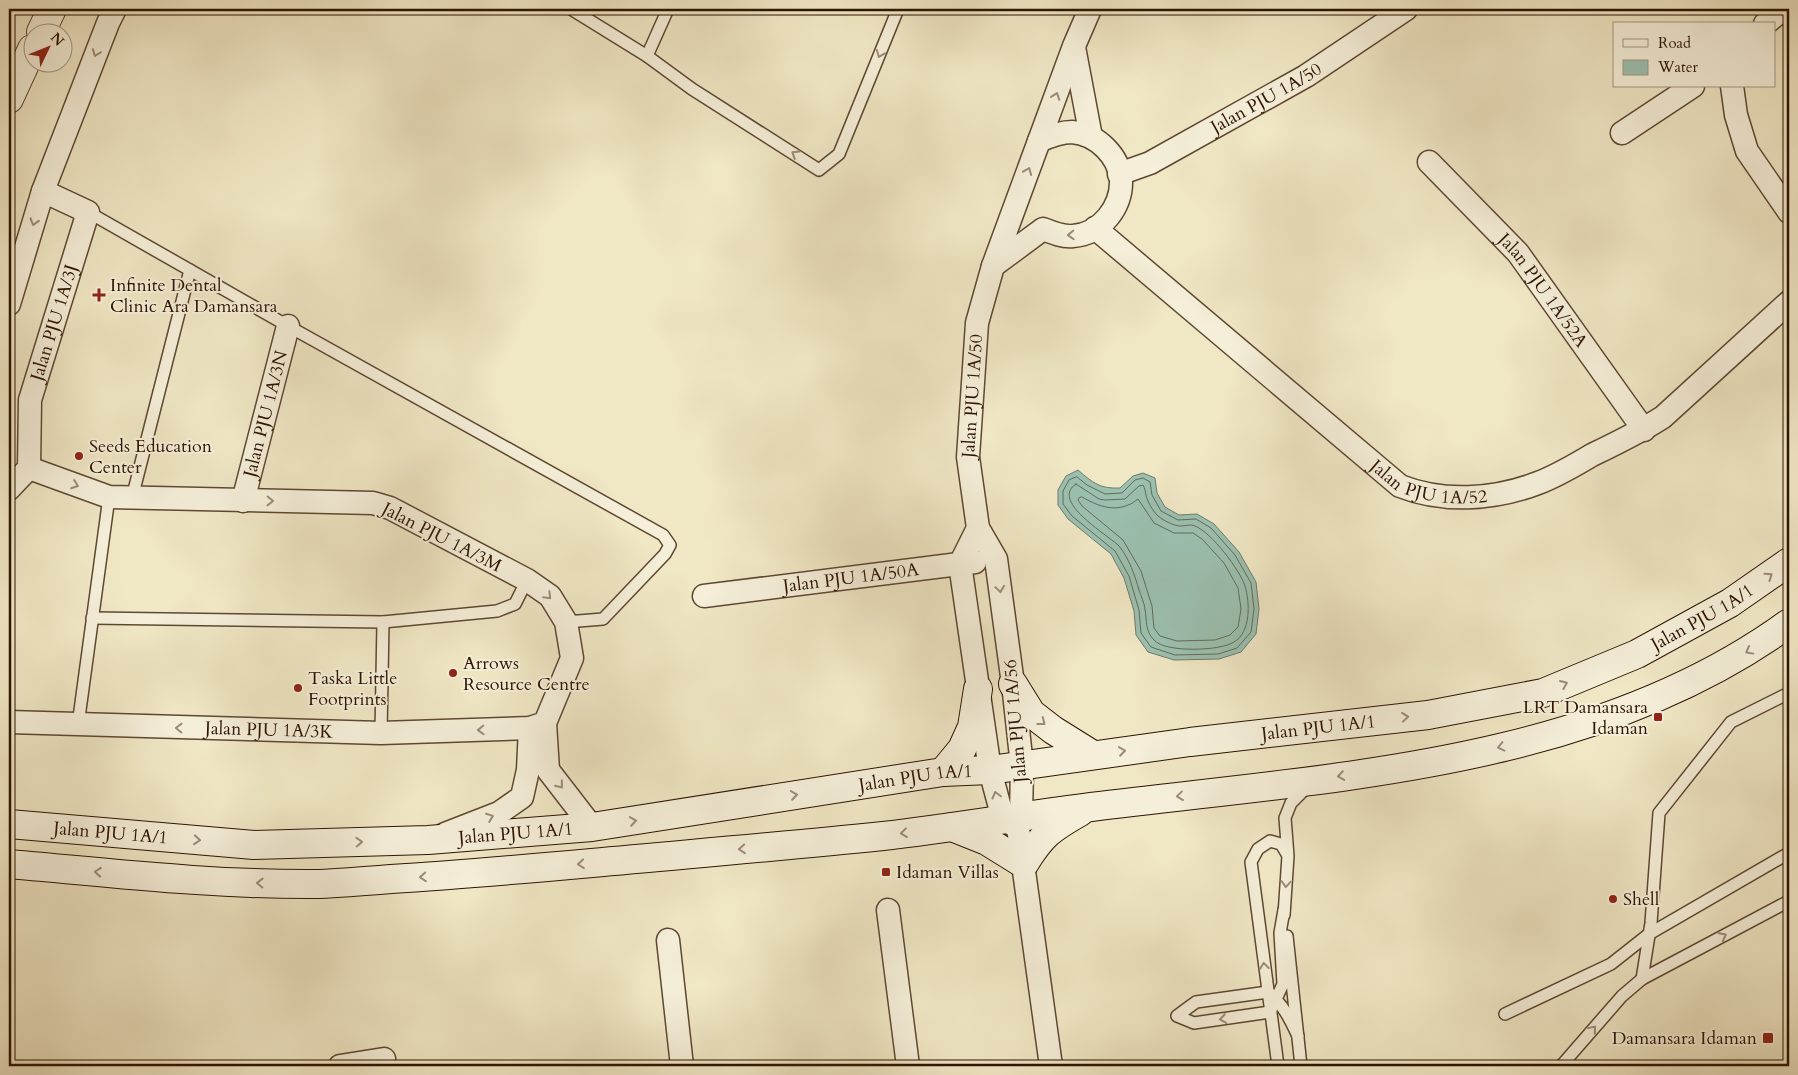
<svg xmlns="http://www.w3.org/2000/svg" width="1798" height="1075" viewBox="0 0 1798 1075" font-family="Cardo,serif">
<style>
.water{fill:#9bc0b0;stroke:#6f7b6a}
.lines{fill:none;stroke-linecap:round;stroke-linejoin:round}
.shore{stroke:#646a58;stroke-width:1}
.service-casing{stroke:#5e4831;stroke-width:14}
.minor-casing{stroke:#5e4831;stroke-width:25}
.tertiary-casing{stroke:#5e4831;stroke-width:30}
.secondary-casing{stroke:#2d1300;stroke-width:30}
.service{stroke:#f5efd9;stroke-width:11}
.minor{stroke:#f5efd9;stroke-width:22}
.tertiary{stroke:#f5efd9;stroke-width:28}
.secondary{stroke:#f5efd9;stroke-width:28}
.oneway{stroke:#9b8c77}
.poi-dot{fill:#8f2418;stroke:#f5efd9;stroke-width:2}
.labels{text-anchor:middle;stroke-width:4;stroke-linejoin:round;paint-order:stroke}
.street-label{font-size:18px;fill:#2d1300;stroke:#f5efd9}
.poi-label{font-size:18px;fill:#2d1300;stroke:#f5efd9;text-anchor:start}
</style>
<rect width="100%" height="100%" fill="#f0e7c5"/>
<filter id="stains"><feTurbulence type="fractalNoise" baseFrequency=".004" numOctaves="4"/><feColorMatrix values="0 0 0 0 .2 0 0 0 0 .09 0 0 0 0 .02 0 0 0 .5 -.17"/></filter>
<radialGradient id="worn" r=".72"><stop offset=".6" stop-color="#630" stop-opacity="0"/><stop offset="1" stop-color="#630" stop-opacity=".3"/></radialGradient>
<path class="water" d="M1078,470C1093,483 1100,489 1120,488L1133,476L1143,473L1155,478L1157,493L1165,507L1179,515L1197,514L1214,524L1239,552L1256,582L1259,609L1256,634L1241,652L1219,659L1174,660L1148,652L1136,635L1134,611L1124,578L1111,554L1068,519L1058,505V490L1066,476Z"/>
<g class="lines">
<g class="shore">
<path d="M1077,477L1087,485L1105,494L1122,493L1135,480L1143,478L1150,482L1152,495L1161,511L1178,520L1196,519L1211,528L1235,555L1251,583L1254,609L1251,632L1237,648L1218,654L1175,655L1151,647L1141,633L1139,610L1129,576L1115,551L1072,516L1063,504V491L1069,480Z"/>
<path d="M1076,484L1099,499L1105,500L1125,499L1139,486L1143,485C1145,488 1145,491 1146,495C1147,501 1153,511 1157,515C1162,520 1174,526 1180,526C1185,526 1191,524 1195,526C1211,532 1240,570 1245,586C1250,603 1251,632 1234,642C1221,651 1165,653 1154,640C1145,631 1147,621 1145,609C1144,602 1141,596 1139,590C1135,576 1129,558 1119,546C1108,535 1049,501 1076,484Z"/>
<path d="M1082,497C1096,505 1112,512 1128,505C1132,504 1135,501 1138,499L1154,523L1174,533H1193L1202,539L1224,563L1238,588L1241,609L1238,627L1230,635L1215,640L1177,641L1160,636L1154,628L1152,606L1141,571L1123,540L1082,506L1078,500L1079,498Z"/>
</g>
<g class="service-casing">
<g id="service">
<path d="M571,9L647,56L692,89L819,170L839,154L898,9"/>
<path d="M647,56L668,9"/>
<path d="M88,212L288,326L663,535L670,545L665,554L603,619L566,622"/>
<path d="M132,498L190,270"/>
<path d="M92,618L383,622L497,611L515,604L527,580"/>
<path d="M78,725L109,497"/>
<path d="M381,733L383,622"/>
<path d="M1284,910L1280,933L1283,984L1270,1012L1194,1023L1177,1016L1196,1002L1268,992C1283,1004 1290,1019 1298,1036"/>
<path d="M1284,915L1288,856L1285,818L1291,803L1307,787"/>
<path d="M1287,936L1301,1066"/>
<path d="M1642,979L1651,923L1659,813L1731,722L1789,693"/>
<path d="M1505,1014L1611,964L1649,934L1789,853"/>
<path d="M1278,1066L1251,862L1258,849L1270,841L1281,844L1287,854"/>
<path d="M1561,1066L1622,996L1642,979L1789,901"/>
</g>
</g>
<g class="minor-casing">
<g id="minor">
<path d="M1765,24L1783,9"/>
<path d="M1074,47L1091,137"/>
<path d="M1732,86L1736,115L1747,151L1789,212"/>
<path d="M1622,133L1693,86"/>
<path id="s1" d="M1429,162L1518,253L1644,430"/>
<path id="s2" d="M1119,174L1150,163L1306,76L1406,9"/>
<path id="s3" d="M1095,228L1400,486C1443,503 1494,500 1538,483C1557,476 1575,465 1592,455C1617,443 1640,432 1663,417L1789,302"/>
<path d="M993,266L1043,229C1053,233 1063,237 1073,236C1101,234 1122,207 1121,180C1119,156 1097,134 1072,132C1060,132 1050,136 1039,141"/>
<path d="M9,304L43,191L108,23L115,9"/>
<path id="s4" d="M9,489L29,468L30,400L88,212L43,191"/>
<path id="s5" d="M243,501L288,326"/>
<path d="M978,528L960,564L990,770L1003,819L1017,827"/>
<path id="s6" d="M704,596L975,562"/>
<path id="s7" d="M9,722L381,733L530,728L545,723L572,658L566,622L550,596L527,580L390,508L373,503L109,497L29,468"/>
<path d="M545,723L548,770L592,827"/>
<path d="M445,834L499,813L522,797L528,770L530,728"/>
<path d="M888,910L908,1066"/>
<path d="M668,940L682,1066"/>
<path d="M340,1066L384,1059"/>
<path id="s8" d="M1051,1066L1018,828L1021,817L1022,766L1013,684L996,559L978,528L968,457L977,323L993,266L1074,46L1090,9"/>
</g>
</g>
<g class="tertiary-casing">
<g id="tertiary">
<path d="M41,32L52,9"/>
<path d="M9,99L32,49"/>
</g>
</g>
<g class="secondary-casing">
<g id="secondary">
<path d="M1013,684L1031,713L1053,730L1093,755"/>
<path d="M943,772L962,749L972,727L978,689"/>
<path id="s9" d="M9,824L254,845L428,840L592,827L943,772L990,770L1190,742L1428,715L1543,693L1637,654L1730,603L1789,562"/>
<path d="M952,827L987,841L1024,864C1042,835 1050,829 1080,812"/>
<path d="M9,864C112,873 215,885 319,884C343,883 367,881 391,879C458,875 525,869 592,863C689,854 786,846 883,836C952,828 1021,816 1091,807C1326,777 1590,768 1789,623"/>
</g>
</g>
<use href="#service" class="service"/>
<use href="#minor" class="minor"/>
<use href="#tertiary" class="tertiary"/>
<use href="#secondary" class="secondary"/>
</g>
<defs><path id="oneway-chevron" d="M-2-3.5L2.5 0L-2 3.5" fill="none" stroke-width="1.6" stroke-linecap="round" stroke-linejoin="round" transform="scale(1.25)"/></defs>
<g class="oneway">
<use href="#oneway-chevron" transform="translate(96 53) rotate(111)"/>
<use href="#oneway-chevron" transform="translate(880 54) rotate(112)"/>
<use href="#oneway-chevron" transform="translate(1056 96) rotate(-70)"/>
<use href="#oneway-chevron" transform="translate(795 154) rotate(-148)"/>
<use href="#oneway-chevron" transform="translate(1028 171) rotate(-68)"/>
<use href="#oneway-chevron" transform="translate(34 222) rotate(107)"/>
<use href="#oneway-chevron" transform="translate(1071 235) rotate(178)"/>
<use href="#oneway-chevron" transform="translate(75 485) rotate(20)"/>
<use href="#oneway-chevron" transform="translate(270 501) rotate(1)"/>
<use href="#oneway-chevron" transform="translate(1769 576) rotate(-35)"/>
<use href="#oneway-chevron" transform="translate(1000 589) rotate(82)"/>
<use href="#oneway-chevron" transform="translate(548 596) rotate(45)"/>
<use href="#oneway-chevron" transform="translate(1749 651) rotate(151)"/>
<use href="#oneway-chevron" transform="translate(1564 684) rotate(-23)"/>
<use href="#oneway-chevron" transform="translate(1405 717) rotate(-6)"/>
<use href="#oneway-chevron" transform="translate(1042 722) rotate(38)"/>
<use href="#oneway-chevron" transform="translate(179 728) rotate(-179)"/>
<use href="#oneway-chevron" transform="translate(481 730) rotate(178)"/>
<use href="#oneway-chevron" transform="translate(1501 747) rotate(167)"/>
<use href="#oneway-chevron" transform="translate(1122 751) rotate(-8)"/>
<use href="#oneway-chevron" transform="translate(1341 776) rotate(171)"/>
<use href="#oneway-chevron" transform="translate(560 785) rotate(51)"/>
<use href="#oneway-chevron" transform="translate(794 795) rotate(-9)"/>
<use href="#oneway-chevron" transform="translate(996 795) rotate(-105)"/>
<use href="#oneway-chevron" transform="translate(1180 796) rotate(173)"/>
<use href="#oneway-chevron" transform="translate(490 817) rotate(-21)"/>
<use href="#oneway-chevron" transform="translate(633 821) rotate(-9)"/>
<use href="#oneway-chevron" transform="translate(904 833) rotate(173)"/>
<use href="#oneway-chevron" transform="translate(197 840) rotate(5)"/>
<use href="#oneway-chevron" transform="translate(359 842) rotate(-2)"/>
<use href="#oneway-chevron" transform="translate(742 849) rotate(175)"/>
<use href="#oneway-chevron" transform="translate(581 864) rotate(175)"/>
<use href="#oneway-chevron" transform="translate(98 872) rotate(-175)"/>
<use href="#oneway-chevron" transform="translate(423 877) rotate(176)"/>
<use href="#oneway-chevron" transform="translate(260 883) rotate(-179)"/>
<use href="#oneway-chevron" transform="translate(1286 884) rotate(94)"/>
<use href="#oneway-chevron" transform="translate(1723 936) rotate(-28)"/>
<use href="#oneway-chevron" transform="translate(1264 966) rotate(-97)"/>
<use href="#oneway-chevron" transform="translate(1223 1019) rotate(171)"/>
<use href="#oneway-chevron" transform="translate(1593 1029) rotate(-50)"/>
</g>
<g class="poi-dot">
<path d="M96.5 287.5h5v5h5v5h-5v5h-5v-5h-5v-5h5z"/>
<circle cx="79" cy="456" r="5"/>
<circle cx="453" cy="673" r="5"/>
<circle cx="298" cy="688" r="5"/>
<rect x="1653" y="712" width="10" height="10" rx="2.5"/>
<rect x="881" y="867" width="10" height="10" rx="2.5"/>
<circle cx="1613" cy="899" r="5"/>
<rect x="1762" y="1032" width="12" height="12" rx="2.5"/>
</g>
<g class="labels">
<g class="street-label">
<text dy="6" stroke="none"><textPath href="#s2" startOffset="166">Jalan PJU 1A/50</textPath></text>
<text dy="6" stroke="none"><textPath href="#s1" startOffset="172">Jalan PJU 1A/52A</textPath></text>
<text dy="6" stroke="none"><textPath href="#s4" startOffset="178">Jalan PJU 1A/3J</textPath></text>
<text dy="6" stroke="none"><textPath href="#s8" startOffset="680">Jalan PJU 1A/50</textPath></text>
<text dy="6" stroke="none"><textPath href="#s5" startOffset="90">Jalan PJU 1A/3N</textPath></text>
<text dy="6" stroke="none"><textPath href="#s3" startOffset="426">Jalan PJU 1A/52</textPath></text>
<text transform="translate(442 537) rotate(27)" y="6">Jalan PJU 1A/3M</text>
<text dy="6" stroke="none"><textPath href="#s6" startOffset="148">Jalan PJU 1A/50A</textPath></text>
<text dy="6" stroke="none"><textPath href="#s9" startOffset="1722">Jalan PJU 1A/1</textPath></text>
<text transform="translate(1015 721) rotate(-95)" y="6">Jalan PJU 1A/56</text>
<text dy="6" stroke="none"><textPath href="#s9" startOffset="1318">Jalan PJU 1A/1</textPath></text>
<text dy="6" stroke="none"><textPath href="#s7" startOffset="260">Jalan PJU 1A/3K</textPath></text>
<text dy="6" stroke="none"><textPath href="#s9" startOffset="912">Jalan PJU 1A/1</textPath></text>
<text dy="6" stroke="none"><textPath href="#s9" startOffset="102">Jalan PJU 1A/1</textPath></text>
<text dy="6" stroke="none"><textPath href="#s9" startOffset="508">Jalan PJU 1A/1</textPath></text>
</g>
<g class="poi-label">
<text x="110" y="291">Infinite Dental<tspan x="110" dy="21">Clinic Ara Damansara</tspan></text>
<text x="89" y="452">Seeds Education<tspan x="89" dy="21">Center</tspan></text>
<text x="463" y="669">Arrows<tspan x="463" dy="21">Resource Centre</tspan></text>
<text x="308" y="684">Taska Little<tspan x="308" dy="21">Footprints</tspan></text>
<text x="1648" y="713" text-anchor="end">LRT Damansara<tspan x="1648" dy="21">Idaman</tspan></text>
<text x="896" y="878">Idaman Villas</text>
<text x="1623" y="905">Shell</text>
<text x="1757" y="1044" text-anchor="end">Damansara Idaman</text>
</g>
</g>
<rect width="1798" height="1075" fill="none" stroke="#f0e7c5" stroke-width="30"/>
<rect x="10" y="10" width="1778" height="1055" fill="none" stroke="#2d1300" stroke-width="2.5"/>
<rect x="15" y="15" width="1768" height="1045" fill="none" stroke="#2d1300"/>
<rect x="1613" y="22" width="162" height="65" fill="#f5efd9" stroke="#a59782"/>
<rect x="1623" y="39" width="25" height="8" fill="#f5efd9" stroke="#a59782"/>
<text x="1658" y="48" font-size="15" fill="#2d1300">Road</text>
<rect x="1623" y="60" width="25" height="15" fill="#9bc0b0" stroke="#a59782"/>
<text x="1658" y="72" font-size="15" fill="#2d1300">Water</text>
<g transform="translate(48 48) rotate(47)"><circle r="24" fill="#f5efd9" stroke="#a59782"/>
<path d="M0-4L9 19L0 12L-9 19Z" fill="#8f2418"/>
<text y="-8" font-size="14" font-weight="bold" text-anchor="middle" fill="#2d1300">N</text>
</g>
<rect width="100%" height="100%" filter="url(#stains)"/>
<rect width="100%" height="100%" fill="url(#worn)"/>
</svg>
